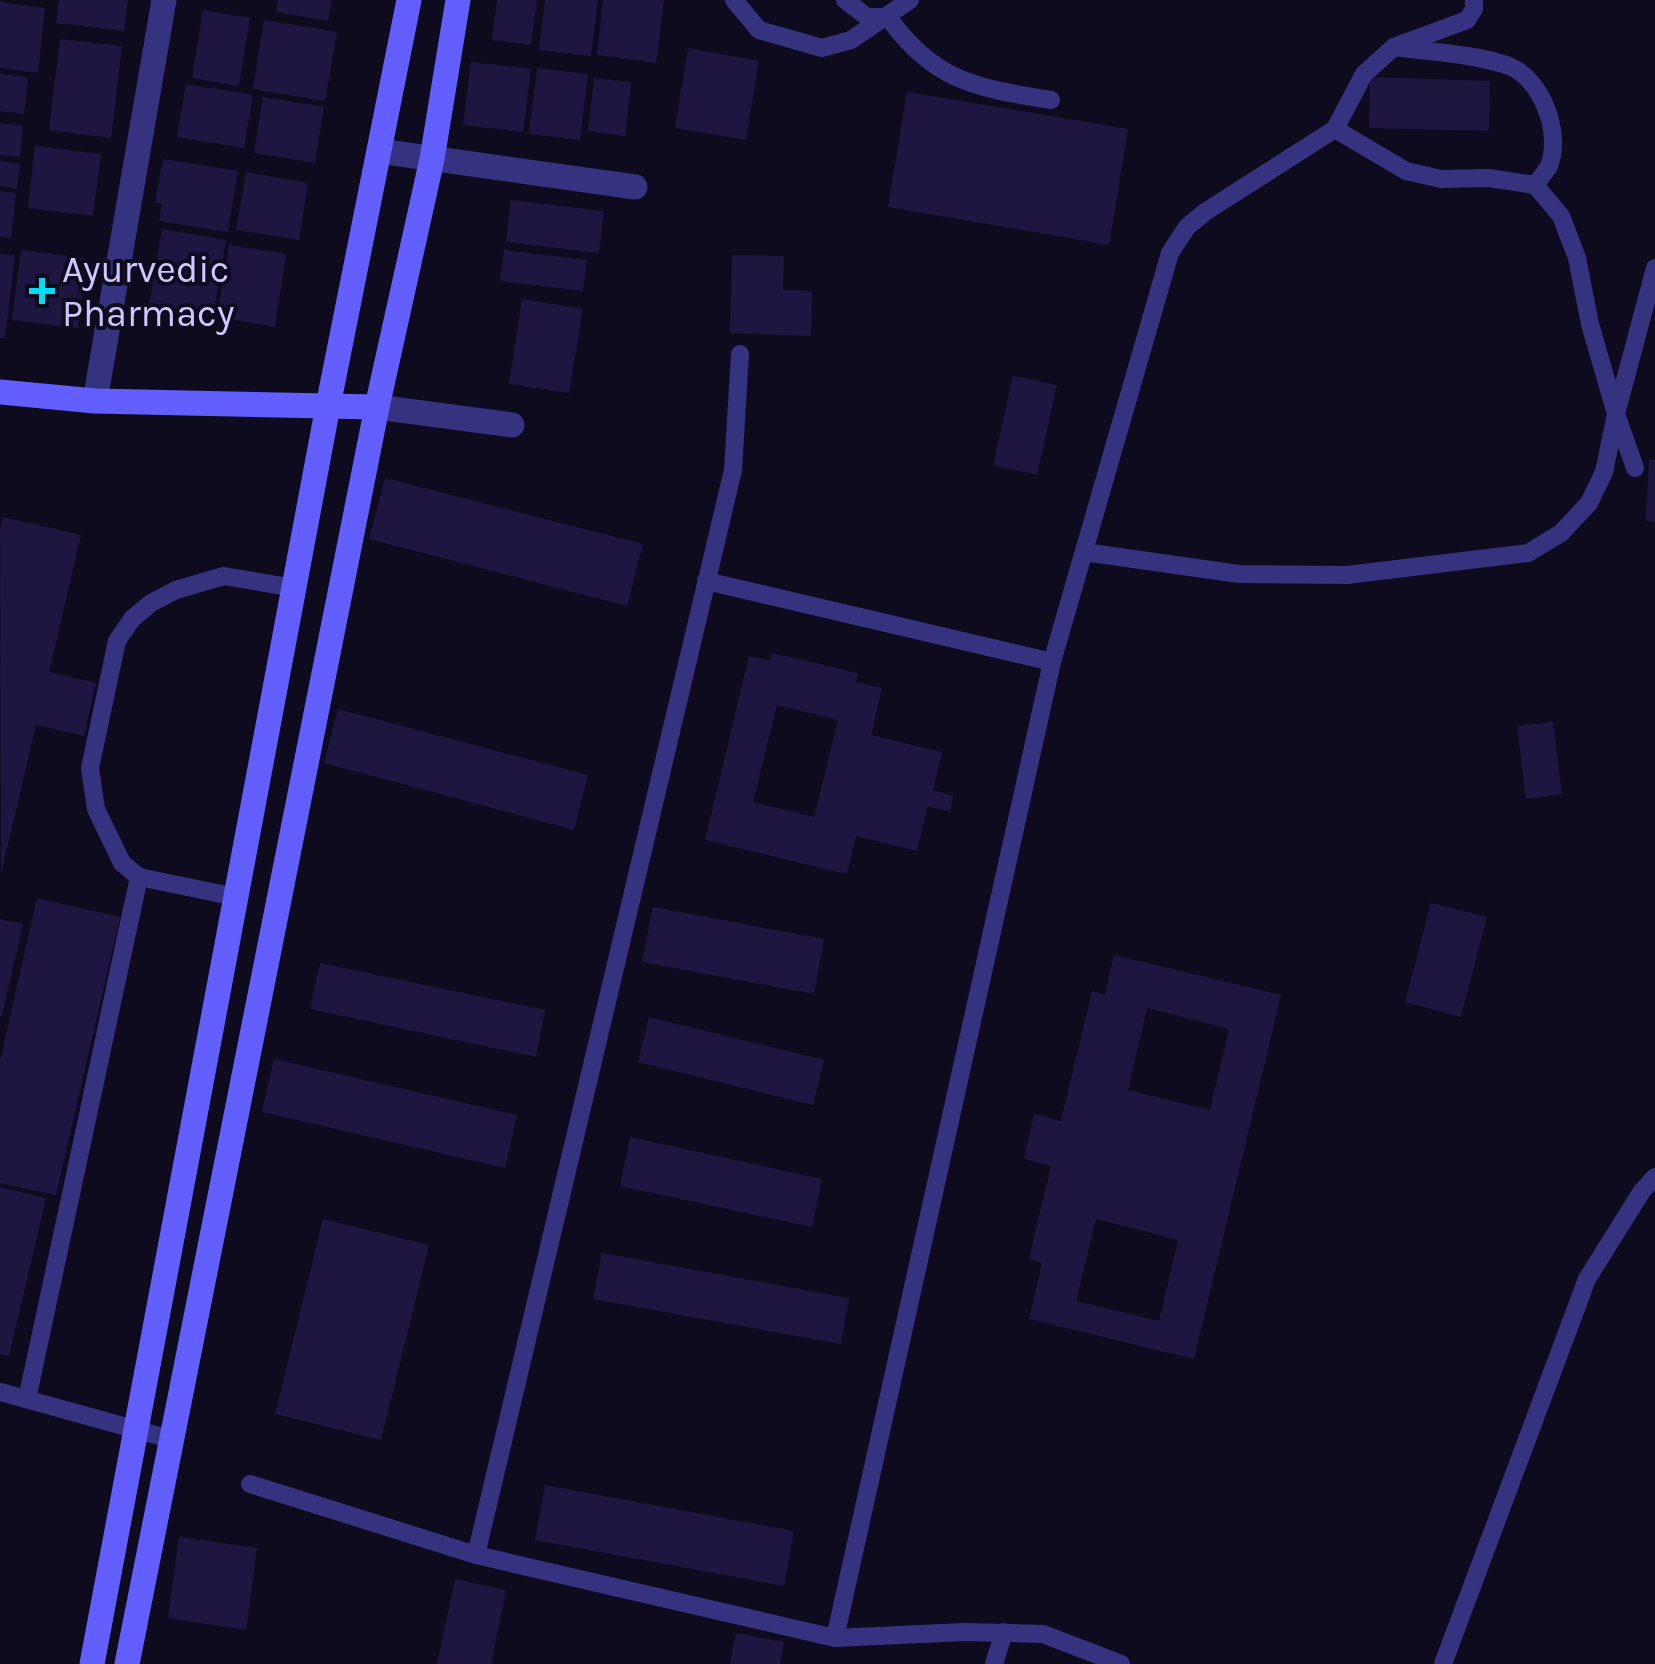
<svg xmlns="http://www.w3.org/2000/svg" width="1655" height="1664" viewBox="0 0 1655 1664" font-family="Karla,sans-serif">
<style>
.building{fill:#1e1641;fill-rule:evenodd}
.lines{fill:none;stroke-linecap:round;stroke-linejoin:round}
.lane{stroke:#353380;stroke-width:18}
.street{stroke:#353380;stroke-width:25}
.secondary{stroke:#635fff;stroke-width:25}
.poi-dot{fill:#00dcf3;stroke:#0e0b1f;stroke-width:4}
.labels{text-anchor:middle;stroke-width:8;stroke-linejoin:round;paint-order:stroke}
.poi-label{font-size:38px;fill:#cec8ff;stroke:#0e0b1f;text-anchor:start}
</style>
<rect width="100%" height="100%" fill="#0e0b1f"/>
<g class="building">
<path d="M59,0H128L124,31L56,23Z"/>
<path d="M278,0H332L328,21L276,12Z"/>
<path d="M497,0H537L531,45L492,40Z"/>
<path d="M545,0H598L591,56L539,50Z"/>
<path d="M603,0H664L656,63L597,55Z"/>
<path d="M0,2L45,8L38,73L0,68Z"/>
<path d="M203,10L250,18L239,86L192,78Z"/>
<path d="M264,20L337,32L325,101L253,89Z"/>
<path d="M60,39L122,46L111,138L49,130Z"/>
<path d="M688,48L759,61L746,140L675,128Z"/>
<path d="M471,62L531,69L523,132L463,125Z"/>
<path d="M537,68L588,74L580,140L529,134Z"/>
<path d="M0,74L28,77L24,114L0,111Z"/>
<path d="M1370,77L1490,81L1489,131L1369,128Z"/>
<path d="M594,78L631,82L625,136L588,131Z"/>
<path d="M186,84L253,95L244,148L177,137Z"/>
<path d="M907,92L1128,129L1109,245L888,207Z"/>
<path d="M263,97L324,107L315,163L254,153Z"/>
<path d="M0,123L23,126L20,157L0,155Z"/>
<path d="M35,146L101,154L93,216L28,208Z"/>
<path d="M163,159L238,171L228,232L159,221L162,204L155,203Z"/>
<path d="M0,161L20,164L17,189L0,186Z"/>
<path d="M246,172L308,183L299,240L236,230Z"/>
<path d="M0,191L16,193L11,238L0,237Z"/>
<path d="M511,200L604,211L599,253L506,242Z"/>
<path d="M162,229L226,240L213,316L149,306Z"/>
<path d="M229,245L286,254L275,327L217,317Z"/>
<path d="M21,250L86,258L78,328L12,320Z"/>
<path d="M504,250L587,260L583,291L500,281Z"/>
<path d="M0,254L15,255L5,338H0Z"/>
<path d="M732,255L784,256L783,290L812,291L811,336L730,333Z"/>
<path d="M522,299L583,309L569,393L509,384Z"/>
<path d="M1013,376L1057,385L1037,475L993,465Z"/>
<path d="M1649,459L1655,460V522L1646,521Z"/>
<path d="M385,478L643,544L627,606L369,539Z"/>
<path d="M3,517L81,535L49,672L96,683L84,736L36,725L1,874L0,529Z"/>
<path d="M772,653L858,673L856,682L882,688L871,735L942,752L933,790L953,796L950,812L928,806L917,851L856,836L847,874L705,840L749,656L770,661ZM777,705L838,720L814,817L753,802Z"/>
<path d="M338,709L588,775L574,830L324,763Z"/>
<path d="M1553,722L1562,794L1526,799L1517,726Z"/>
<path d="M37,898L120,917L56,1195L0,1183V1061Z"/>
<path d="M1431,903L1487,917L1461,1017L1405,1002Z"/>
<path d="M653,907L824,939L814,994L642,962Z"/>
<path d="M0,919L23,924L2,1016H0Z"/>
<path d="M1114,955L1281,995L1194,1359L1029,1319L1042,1263L1029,1259L1051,1166L1024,1159L1034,1114L1061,1121L1092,991L1105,995ZM1147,1008L1229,1029L1210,1110L1128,1090ZM1096,1219L1178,1240L1159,1321L1076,1301Z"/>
<path d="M320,963L545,1010L536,1057L310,1009Z"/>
<path d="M649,1017L824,1060L813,1105L638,1062Z"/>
<path d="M274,1059L517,1115L505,1168L262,1112Z"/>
<path d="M630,1137L822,1179L812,1227L620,1186Z"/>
<path d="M0,1187L46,1198L9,1356L0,1354Z"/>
<path d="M323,1219L429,1245L381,1440L275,1414Z"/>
<path d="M602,1253L849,1298L841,1344L593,1299Z"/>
<path d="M545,1485L794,1531L784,1586L535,1540Z"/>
<path d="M179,1537L257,1548L246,1630L168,1618Z"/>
<path d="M455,1579L506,1590L491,1664H437Z"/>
<path d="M736,1633L784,1642L780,1664H730Z"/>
</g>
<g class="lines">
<g class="lane">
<path d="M734,0L759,30L822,48L851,40L910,0"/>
<path d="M845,0L867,17H887"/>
<path d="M888,17C934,82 977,88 1051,100"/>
<path d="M1394,47C1429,52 1476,54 1509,66C1542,79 1562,133 1549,166C1546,172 1539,179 1535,185"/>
<path d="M1635,468L1616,414L1655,268"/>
<path d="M1084,552L1239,574L1347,575L1528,553L1561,533L1589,503L1604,472L1616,414L1590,324L1577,258L1561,216L1535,185L1489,178L1441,179L1406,171L1335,129"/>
<path d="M706,581L1052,662"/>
<path d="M236,897L139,877L122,863L96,809L90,768L117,641L132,619L151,603L176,590L224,576L294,588"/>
<path d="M0,1392L170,1439"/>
<path d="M27,1399L139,877"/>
<path d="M250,1484L476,1555L835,1638L964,1632L1043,1634L1121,1664"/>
<path d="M476,1555L733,470L740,354"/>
<path d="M835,1638L1052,662L1170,253L1187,227L1205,212L1335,129L1364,74L1394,47L1467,20L1474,9V0"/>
<path d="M994,1664L1004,1632"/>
<path d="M1443,1664L1587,1279L1642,1191L1655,1177"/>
</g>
<g class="street">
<path d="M379,151L635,187"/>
<path d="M95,401L164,0"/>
<path d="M377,407L512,425"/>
</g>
<g class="secondary">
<path d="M0,392L95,401L377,407"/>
<path d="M92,1664L328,406L409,0"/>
<path d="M127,1664L377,407L432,159L458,0"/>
</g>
</g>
<path class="poi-dot" d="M37 276h10v10h10v10h-10v10h-10v-10h-10v-10h10z"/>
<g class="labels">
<g class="poi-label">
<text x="62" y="282">Ayurvedic<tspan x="62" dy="44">Pharmacy</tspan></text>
</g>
</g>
</svg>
